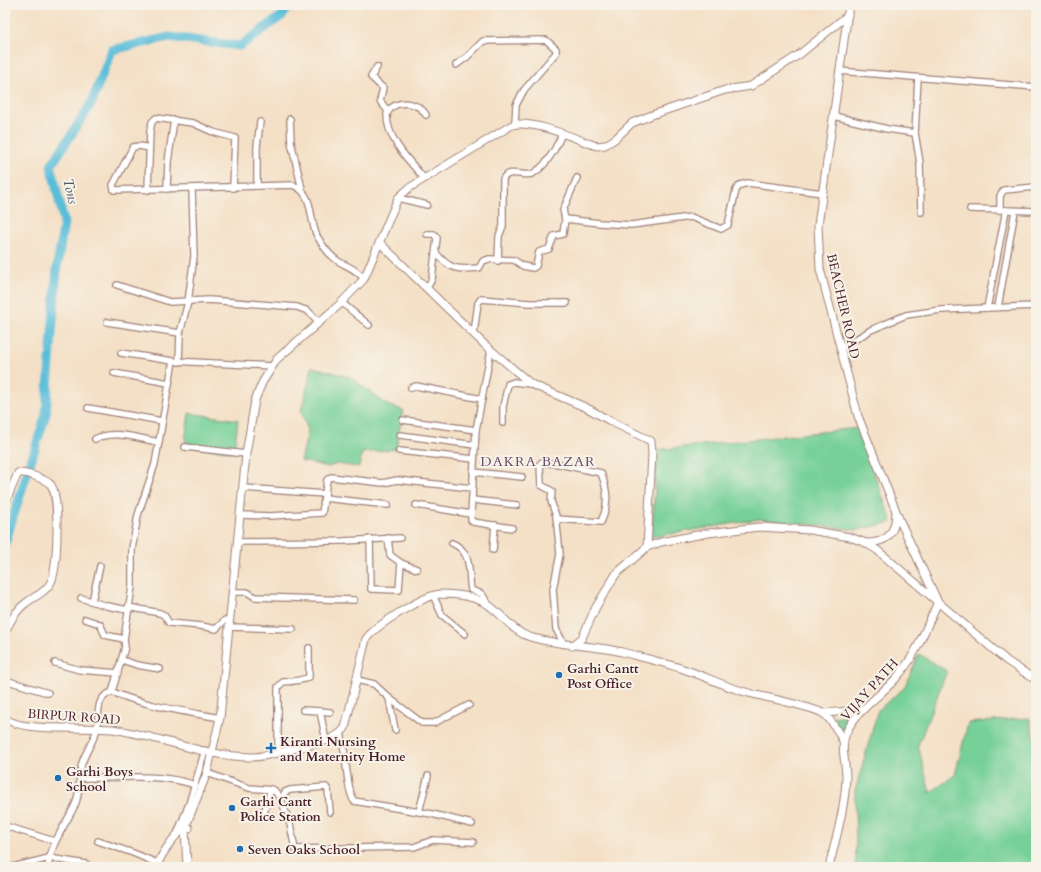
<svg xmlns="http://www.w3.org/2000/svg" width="1041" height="872" viewBox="0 0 1041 872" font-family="Cardo,serif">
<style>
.green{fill:#76d098;stroke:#607862}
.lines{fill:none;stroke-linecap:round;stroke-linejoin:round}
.river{stroke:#5abed9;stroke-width:9}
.minor-casing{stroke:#9f8078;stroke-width:8}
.tertiary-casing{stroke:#9f8078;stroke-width:9}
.minor{stroke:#fff;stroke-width:5.5}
.tertiary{stroke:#fff;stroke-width:7}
.poi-dot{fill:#1f6fb2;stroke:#f7f3e8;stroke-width:1.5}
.labels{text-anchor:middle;stroke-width:4;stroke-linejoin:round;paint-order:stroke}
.street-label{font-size:13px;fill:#4a1f2b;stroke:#f7f3e8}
.poi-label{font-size:13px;font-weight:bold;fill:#4a1f2b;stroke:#f7f3e8;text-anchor:start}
.water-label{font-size:14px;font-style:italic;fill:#505768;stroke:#f7f3e8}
.neighbourhood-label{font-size:14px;letter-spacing:1px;fill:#6c4c6b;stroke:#f7f3e8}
</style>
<rect width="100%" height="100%" fill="#f7f3e8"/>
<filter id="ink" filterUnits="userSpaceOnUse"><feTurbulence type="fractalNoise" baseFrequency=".025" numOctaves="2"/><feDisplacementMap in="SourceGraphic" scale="8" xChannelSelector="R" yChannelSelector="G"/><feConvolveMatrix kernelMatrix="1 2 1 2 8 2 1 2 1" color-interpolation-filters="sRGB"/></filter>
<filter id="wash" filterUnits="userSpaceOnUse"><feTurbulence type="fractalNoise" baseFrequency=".012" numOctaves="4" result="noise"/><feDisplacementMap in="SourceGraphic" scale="16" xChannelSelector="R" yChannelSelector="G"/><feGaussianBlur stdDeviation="0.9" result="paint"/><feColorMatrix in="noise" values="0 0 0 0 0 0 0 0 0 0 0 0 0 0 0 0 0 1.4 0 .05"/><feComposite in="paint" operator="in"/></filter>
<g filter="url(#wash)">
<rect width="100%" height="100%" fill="#f4e0c6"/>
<g class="green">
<path d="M312,367L350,377L389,406L403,410L396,449L362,453L359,467L337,464L328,467L301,461L308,431L301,411Z"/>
<path d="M189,413L238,420L234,452L189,446V442H185Z"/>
<path d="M857,428L892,522L857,530L760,519L652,537L657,450Z"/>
<path d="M919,654L947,671L918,745L930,793L955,775L968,723L1029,718L1036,744V867H856L855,791L878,710L904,688Z"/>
<path d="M853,715L841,732L831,717Z"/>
</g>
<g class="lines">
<path class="river" d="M5,543L46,414L57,268L64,222L51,166L91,104L112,50L169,37L240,46L283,15L289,5"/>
</g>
</g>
<g filter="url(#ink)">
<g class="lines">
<g class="minor-casing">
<g id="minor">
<path d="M456,65L467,57L483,41L546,40L556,49V53L524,90L516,105L515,124"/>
<path d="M377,67L371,77L383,88L380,101L388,111"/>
<path d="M839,71L1036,87"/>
<path d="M918,78L915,133L920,163L921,212"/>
<path d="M834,116L887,129L915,133"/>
<path d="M290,119L291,142L302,189"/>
<path d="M149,148L140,146L133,147L113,185L114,190L293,185C315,194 308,218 317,236C321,243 328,253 334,258C345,267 354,266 364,279"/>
<path d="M424,178C409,161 386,138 387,114C394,98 419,101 426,115"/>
<path d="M257,186V147L260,122"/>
<path d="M167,189L168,162L174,120"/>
<path d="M148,190L150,131L152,122L156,118L193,123L213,132L235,138L233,188"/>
<path d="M398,198L427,205"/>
<path d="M970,209L1036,211"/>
<path d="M1000,210V196L1004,190L1036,187"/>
<path d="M565,219L563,210L577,178"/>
<path d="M427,234H434L437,238L432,279L427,288"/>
<path d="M436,253C450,270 458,270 479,268L483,261L489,259L514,260L523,266L533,268L536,266L539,252L549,249L554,236L563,234L565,219L600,223L631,225L691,217L721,229L728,225L736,190L740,185L748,183L822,193"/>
<path d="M498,261L499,236L503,226V179C509,168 523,177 532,174C546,167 556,148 562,134"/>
<path d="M117,285L170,302L209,300L297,307L308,311L319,322"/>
<path d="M341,302L369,325"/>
<path d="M998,307L1015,211"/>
<path d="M987,308L1006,210"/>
<path d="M107,322L180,333"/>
<path d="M474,333L478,303L481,299L529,303H567"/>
<path d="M841,348L871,330L906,315L941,310L1036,306"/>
<path d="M121,353L173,361L272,366"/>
<path d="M179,362L180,333L188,302L194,256L192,189"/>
<path d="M114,373L169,383"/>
<path d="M411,388L416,386L482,399"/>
<path d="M88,408L162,421"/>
<path d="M403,420L476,430"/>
<path d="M503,423V407L508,384L514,382L531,384"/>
<path d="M400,435L475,445"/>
<path d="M95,439C114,429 139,439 159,442"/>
<path d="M185,447L246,454"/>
<path d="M399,451L474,459"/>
<path d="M473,472L522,477"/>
<path d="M243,488L325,494"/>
<path d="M324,498L388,505"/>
<path d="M472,500L517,505"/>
<path d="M416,505L471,514L476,430L491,350"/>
<path d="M471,514V520L473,522L512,528"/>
<path d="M241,515L270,516L322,513L327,480L331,477L383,483L397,480L472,488"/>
<path d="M556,519L601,522C609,505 608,491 601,473L559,464L542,462L540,464L541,485L552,491L551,501L556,516L560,554L553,589L556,629L564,644"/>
<path d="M370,539L371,589L399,590L401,563L390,555L388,538"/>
<path d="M238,542L343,541L400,538"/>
<path d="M452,543C473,552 468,572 471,590L482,594L490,607"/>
<path d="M493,550L495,525"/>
<path d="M401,563L417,569"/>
<path d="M232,592H247L255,597L354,600"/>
<path d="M433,595L442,615L465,634"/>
<path d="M81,598L107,606L128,610"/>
<path d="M92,601L100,566"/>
<path d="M128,607L160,613L164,615L169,623L201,626L216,629L225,620H229"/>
<path d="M85,619L100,624L105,635L124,639"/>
<path d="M229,627L293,629"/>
<path d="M122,660L137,665L160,669"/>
<path d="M55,663L80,670L118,673"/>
<path d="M5,680L48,693"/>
<path d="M357,680L374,684L389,698L422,723H434L469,705"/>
<path d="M112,692C146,706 183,711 220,718"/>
<path d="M389,698L395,730"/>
<path d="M303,710L320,711L326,741"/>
<path d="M320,711L330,712"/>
<path d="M341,733C346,750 346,789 354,801L432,814L472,824"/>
<path d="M278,752V687L283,682C288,682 305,680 309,677V648"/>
<path d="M207,773L249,788L274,790L281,799L290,824L295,849L414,847L433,840L473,842"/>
<path d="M81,778C119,779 158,772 195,785"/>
<path d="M281,799L285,792L290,790L326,787L328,790L330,812"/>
<path d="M419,812L428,776"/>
<path d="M264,813L271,789"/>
<path d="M5,826L54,841"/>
<path d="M177,834L189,804L205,750"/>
<path d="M98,841L133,853L157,863"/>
<path d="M13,867L49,858L86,864"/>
<path d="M48,867C51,843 65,826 75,805C81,792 78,777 82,763C86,751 94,740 97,729C100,714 94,698 112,692L125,647L124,639L132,587V549L138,515L155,464L173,361"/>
</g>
</g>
<g class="tertiary-casing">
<g id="tertiary">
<path d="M849,5L818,225L820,269L858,416L900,521L938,602"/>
<path d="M380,243L485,345L531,384L587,408L612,422L651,441L652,454L647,547"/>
<path d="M5,503L18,473C25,472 46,479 51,485C60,498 58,568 51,582C45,593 36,595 26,603C16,610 10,622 5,632"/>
<path d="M866,543C887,543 895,534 896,513"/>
<path d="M572,646L582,638L596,607L616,574L647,547L661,542L708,533L759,527L810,530L850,537L866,543L877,550L1007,661L1036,680"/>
<path d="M824,713L863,710"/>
<path d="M5,718C22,733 87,726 112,729C159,736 204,757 252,757C268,757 286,750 302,747C317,743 335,741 345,728L366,639C375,626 424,595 440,594C455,594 474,596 487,604C503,614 511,631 530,637C560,646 592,645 622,652C644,658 667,663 689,671C709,678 728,688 749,693C763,697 815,707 824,714C833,721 838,732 843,741"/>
<path d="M156,867C161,856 176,829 189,828"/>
<path d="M187,867L185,828L207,773L220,718L246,454L255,400L262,383L277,359L339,305L364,279L398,198L409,188L512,125C532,119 576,139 597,146L605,145L615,139L632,123L652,115L725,90L751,86L800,54L848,15"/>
<path d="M829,867C836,838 845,808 846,778C846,762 840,747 846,733C856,710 882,695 897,677C916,656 926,628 938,602"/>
</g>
</g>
<use href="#minor" class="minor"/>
<use href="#tertiary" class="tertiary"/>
</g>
</g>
<g class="poi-dot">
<circle cx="559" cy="675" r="4"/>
<path d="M269 742h4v4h4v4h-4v4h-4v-4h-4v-4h4z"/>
<circle cx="58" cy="778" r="4"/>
<circle cx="232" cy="808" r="4"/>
<circle cx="240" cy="849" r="4"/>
</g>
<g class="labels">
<g class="street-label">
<text transform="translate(844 306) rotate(77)" y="5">BEACHER ROAD</text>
<text transform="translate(869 689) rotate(-48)" y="5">VIJAY PATH</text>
<text transform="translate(74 716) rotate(4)" y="5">BIRPUR ROAD</text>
</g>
<g class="poi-label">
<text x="567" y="673">Garhi Cantt<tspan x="567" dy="15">Post Office</tspan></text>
<text x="280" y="746">Kiranti Nursing<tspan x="280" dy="15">and Maternity Home</tspan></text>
<text x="66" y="776">Garhi Boys<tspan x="66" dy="15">School</tspan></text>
<text x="240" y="806">Garhi Cantt<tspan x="240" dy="15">Police Station</tspan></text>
<text x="248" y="854">Seven Oaks School</text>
</g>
<g class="water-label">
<text transform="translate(71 191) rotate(77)" y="5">Tons</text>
</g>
<g class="neighbourhood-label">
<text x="538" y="466">DAKRA BAZAR</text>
</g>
</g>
<rect width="1041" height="872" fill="none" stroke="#f7f3e8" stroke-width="20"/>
</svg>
